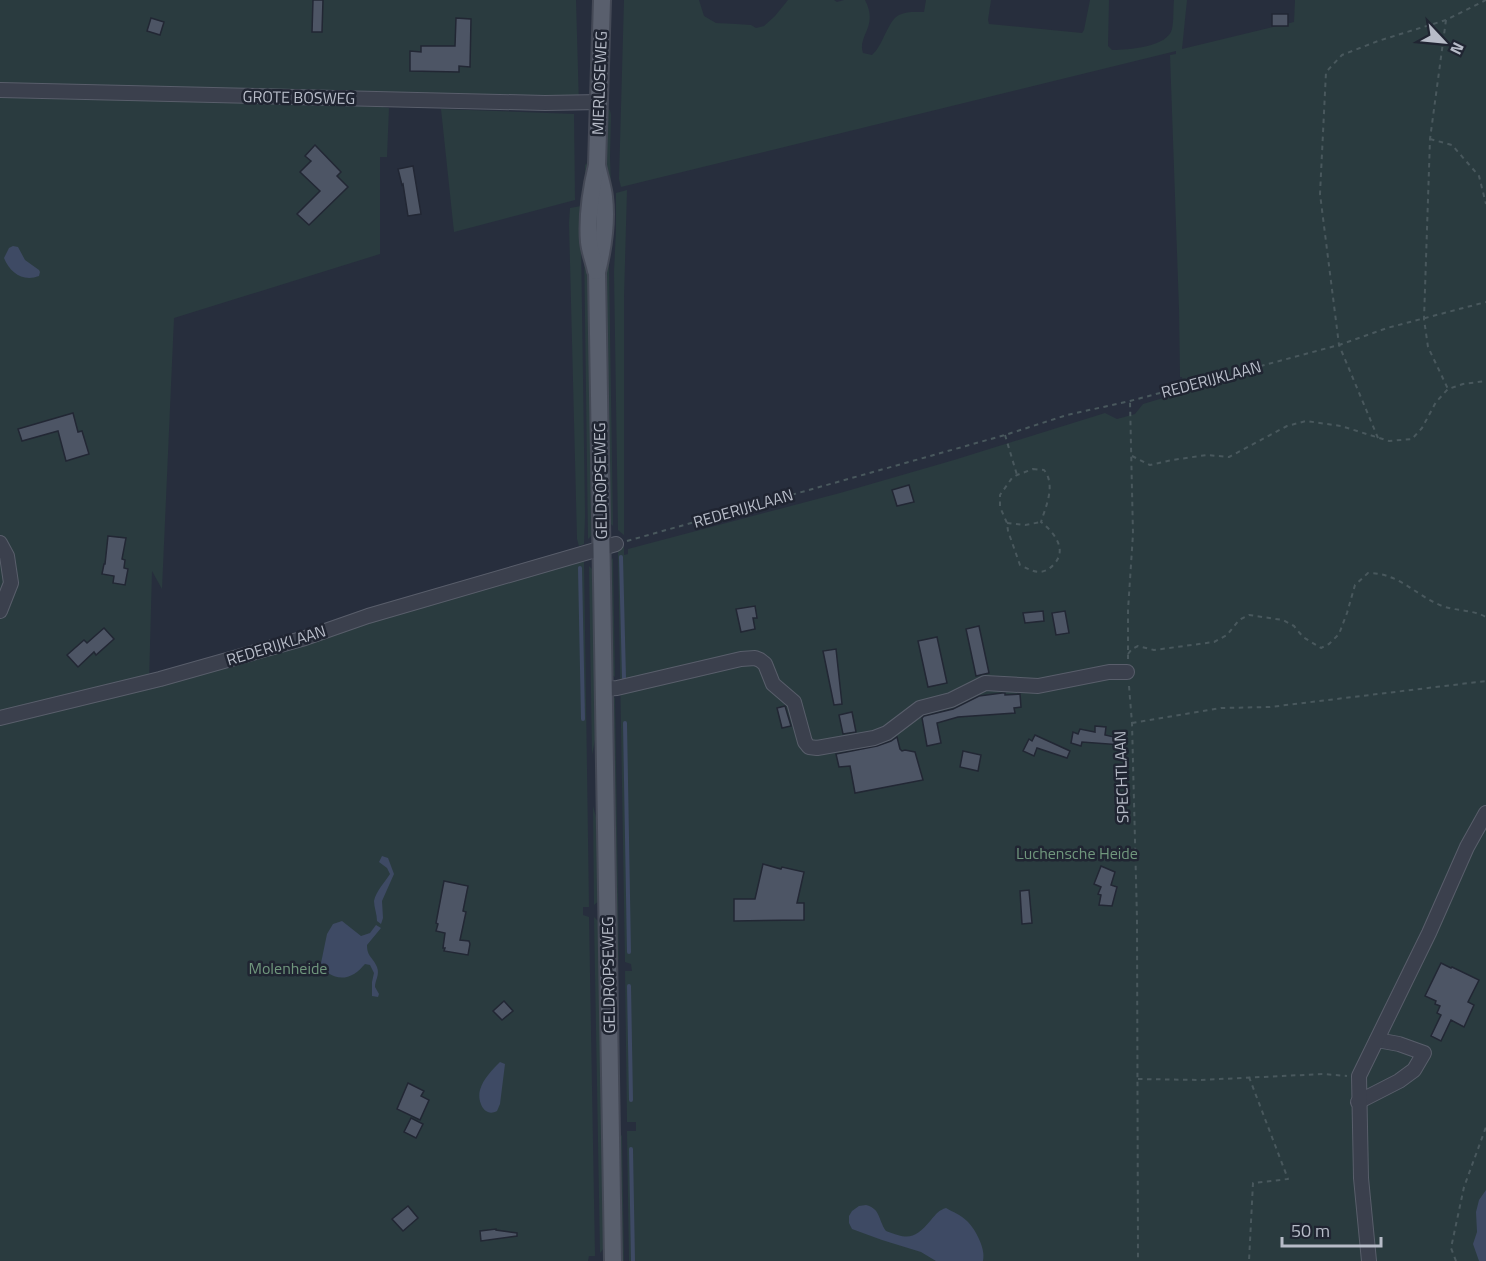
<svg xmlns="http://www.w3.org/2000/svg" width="1486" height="1261" viewBox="0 0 1486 1261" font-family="'Titillium Web',sans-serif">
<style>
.green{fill:#2a3b3f}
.water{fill:#3e4a64}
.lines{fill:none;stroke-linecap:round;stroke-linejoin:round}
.stream{stroke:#3e4a64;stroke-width:4}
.building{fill:#4d5565;stroke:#222734;stroke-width:1.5}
.minor-casing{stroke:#595e6b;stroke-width:16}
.major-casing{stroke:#444956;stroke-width:20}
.path{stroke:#49585d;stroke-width:2;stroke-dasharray:4.5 4.5;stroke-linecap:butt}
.minor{stroke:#3b404d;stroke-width:14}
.major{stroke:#595f6d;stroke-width:16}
.labels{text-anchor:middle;stroke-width:5;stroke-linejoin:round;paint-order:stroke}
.street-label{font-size:16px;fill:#b7bcc8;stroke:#202532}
.park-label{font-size:16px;fill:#70977d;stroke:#202532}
</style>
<rect width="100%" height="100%" fill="#272e3d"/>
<g class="green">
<path d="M0,0H576L579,106L384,103L383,107L389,108L387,157H380V254L174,318L162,589L152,571L149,683L578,559L579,562L584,561L589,907H583V915L589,917L595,1256H589L588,1261H0Z"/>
<path d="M624,0H699L704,16L716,23L736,24L751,25L756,28L764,26L775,16L788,0H834L837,2L844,0H865C879,27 857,35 863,53L872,55C883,46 888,20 899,15C907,11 916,12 924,12L926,0H991L988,20L989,24L1082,33L1084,30L1090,0H1109L1108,46L1112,50C1128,50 1168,47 1172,29C1174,20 1173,9 1174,0H1187L1182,49L1294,22L1295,0H1486V1261H629L627,1133V1131H636V1122H627L625,971H632L631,964L625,962L618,551L624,546V555L628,554V549L840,493L954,460L1105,413L1117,419L1135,414L1143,404L1183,392L1182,377H1180L1179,309L1170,55L1176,54V51L621,187L619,179Z"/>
<path d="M606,108L610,110L611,115L610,157L612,217L609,265L613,526L608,521L603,149Z"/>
<path d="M441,109L574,114L575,200L454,232Z"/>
<path d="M588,162L589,163L590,274L594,533L588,539L584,242L586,201L585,165Z"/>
<path d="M627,190L624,297V535L618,530L614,272L616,229V193Z"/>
<path d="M581,206V241L585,516L584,544L579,546L577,539L569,223L570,208Z"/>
<path d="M613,558L615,677L610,673L608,564Z"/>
<path d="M589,566L594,571L597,730L592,755Z"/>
<path d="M615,697L619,960L615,956L611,701Z"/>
<path d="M593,806L599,829L600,900L594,905Z"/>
<path d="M594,917L600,923L605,1247L600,1253Z"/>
<path d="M622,1135L624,1261H619L618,1138Z"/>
</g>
<g class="water">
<path d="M13,246L18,247L25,260L39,270L40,272L39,276C23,282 10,273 4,258L9,248Z"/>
<path d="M382,856L388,858L394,874L382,901L383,918L381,924L377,921C377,914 374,907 374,901C376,891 385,882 390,874L387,868L379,862Z"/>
<path d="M342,921L361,936L370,933L376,925L381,928L367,945C367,957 373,957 377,967C380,975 375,980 375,987L379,994L378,997L372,996V982L374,973L370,965L365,964C362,967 358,972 354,974C341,982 326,976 321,963L327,934L333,924Z"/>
<path d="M500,1062L505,1064L500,1104L497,1111C484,1118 477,1101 480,1090C483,1079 492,1070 500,1062Z"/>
<path d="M1486,1190V1261H1479L1473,1244L1477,1232L1476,1212L1479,1200Z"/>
<path d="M866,1205C881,1209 878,1220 886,1231C909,1240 915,1239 931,1220C936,1214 939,1210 946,1208C953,1212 961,1215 967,1221C976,1230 986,1249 983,1261H936L921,1252L882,1240L852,1229L849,1223V1216L852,1211L859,1206Z"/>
</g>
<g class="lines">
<g class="stream">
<path d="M621,557L624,678"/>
<path d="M580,568L583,719"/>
<path d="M625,723L629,952"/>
<path d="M629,986L631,1100"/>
<path d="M631,1149L633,1261"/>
</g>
</g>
<g class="building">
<path d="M313,0H323L322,32H312Z"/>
<rect x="1272" y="14" width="16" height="12"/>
<path d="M151,18L164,22L160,35L147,31Z"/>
<path d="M456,18L471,19L470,67L459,66V72L410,71V51L421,52V46H455Z"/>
<path d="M315,145L341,172L337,176L348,187L309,225L297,214L320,191L300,172L311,161L305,156Z"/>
<path d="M413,166L421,214L408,216L403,184L402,185L398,169Z"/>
<path d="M73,413L78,432L82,431L89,454L66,461L58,431L22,441L18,429Z"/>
<path d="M909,485L914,502L897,506L892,490Z"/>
<path d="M108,536L126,538L122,559L125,560L124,568L128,569L125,585L113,583L114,576L102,574L104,564H105Z"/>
<path d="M755,606L757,618H753L755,629L741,632L736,609Z"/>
<path d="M1043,611L1044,621L1025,623L1023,613Z"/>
<path d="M1065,611L1069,633L1056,635L1052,613Z"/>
<path d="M979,626L989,673L976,676L966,629Z"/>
<path d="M104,628L114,639L96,655L94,652L78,667L67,655L84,640L87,643Z"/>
<path d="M937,637L947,683L928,687L918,641Z"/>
<path d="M836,649L842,704L834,705L823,651Z"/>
<path d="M1002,693H1005V695L1020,694L1021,707L1014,708L1015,713L958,717L937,723L941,743L927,746L922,718L924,716L953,709L979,696Z"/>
<path d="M785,706L791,726L782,728L777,708Z"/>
<path d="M852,712L856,732L843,734L839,715Z"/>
<path d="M1095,726L1106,727L1105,735L1123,739L1122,745L1082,742L1081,746L1071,743L1073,732L1078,734L1080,729L1095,732Z"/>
<path d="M1035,735L1070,751L1067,758L1037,748L1034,756L1023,751L1029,739L1032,741Z"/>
<path d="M897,737L900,749L902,751L905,750L915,752L923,780L855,793L850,766L839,767L836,754L877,746L891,741Z"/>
<path d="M963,751L981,755L978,771L960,767Z"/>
<path d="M763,864L781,869L782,867L804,872L797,903H804V920L734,921V899H755Z"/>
<path d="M1101,866L1115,872L1111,885L1117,887L1112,906L1099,905L1101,895L1098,894L1101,887L1094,884Z"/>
<path d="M444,881L468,886L463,911L466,912L460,940L469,941L470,944L468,955L444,951L445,948H443L445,933L436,931L438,924L436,923Z"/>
<path d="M1029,890L1032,923L1022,924L1020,891Z"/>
<path d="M1441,963L1451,968L1452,967L1479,980L1468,1002L1474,1005L1464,1027L1451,1020L1441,1041L1431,1036L1441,1015L1437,1013L1440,1006L1435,1004L1436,1001L1425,996Z"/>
<path d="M504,1001L513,1011L502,1020L493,1011Z"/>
<path d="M408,1083L424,1091L421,1096L429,1100L420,1120L397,1109Z"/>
<path d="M411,1118L423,1124L416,1138L404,1132Z"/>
<path d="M408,1206L418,1218L403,1231L392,1219Z"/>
<path d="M496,1229V1230L517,1233V1236L481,1241L480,1231Z"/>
</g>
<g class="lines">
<g class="minor-casing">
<g id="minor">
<path d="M0,90L545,103L599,102"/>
<path d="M0,543L7,556L11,583L0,611"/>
<path d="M603,689L617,688L741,659L755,658L760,660L765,664L773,684L794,702L805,742L809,747L817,748L874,738L887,733L920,708L951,700L985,683L1038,686L1109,672H1127"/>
<path d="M0,718L160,679L305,638L368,616L616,544"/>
<path d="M1358,1102L1399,1081L1414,1070L1424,1053L1399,1044L1377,1040"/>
<path d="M1369,1261L1361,1178L1359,1076L1429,933L1467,847L1486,813"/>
</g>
</g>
<g class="major-casing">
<g id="major">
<path d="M597,165C599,176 603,187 604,197C607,222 603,248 597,272L613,1261"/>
<path d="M596,271C594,261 590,252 589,242C587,217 591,190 597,165L602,0"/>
</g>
</g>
<g class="path">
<path d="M1446,20L1430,139L1424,319L1428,347L1448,389"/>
<path d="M1430,139L1452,145L1479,176L1486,204"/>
<path d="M1005,435L1017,475"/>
<path d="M1378,438L1339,345L1320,194L1326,72L1342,55L1378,41L1446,20L1486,0"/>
<path d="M1132,456L1150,465L1172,460L1207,455L1229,457L1287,426L1306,421L1341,426L1389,441L1412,439L1422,428L1436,402L1448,389L1463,384L1486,381"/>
<path d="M1033,469L1044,470C1056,485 1046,506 1041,522C1054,532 1067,549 1055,563C1043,577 1034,572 1020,565L1008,531L1007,523L1000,507V495L1012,478L1017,475Z"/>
<path d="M1007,523L1025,525L1041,522"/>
<path d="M627,541L1005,435L1067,415L1130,401L1339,345L1387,328L1486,302"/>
<path d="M1128,654L1132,649L1138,646L1154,650L1214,642L1227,635L1239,620L1249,615L1283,620L1294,626L1303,637L1321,648L1329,644L1339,634L1347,613L1355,585L1368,573C1401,573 1416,597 1445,607C1459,611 1473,610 1486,617"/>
<path d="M1128,659V610L1133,534L1130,401"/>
<path d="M1129,686L1132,723L1137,919L1138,1261"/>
<path d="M1132,723L1221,708L1270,707L1486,681"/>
<path d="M1249,1077L1288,1179L1253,1183L1249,1261"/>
<path d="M1138,1079L1200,1080L1323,1074L1347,1076"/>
<path d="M1456,1261L1451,1248L1464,1187L1486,1127"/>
</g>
<use href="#minor" class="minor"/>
<use href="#major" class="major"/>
</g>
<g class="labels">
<g class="street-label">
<text transform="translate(599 83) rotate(-88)" y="6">MIERLOSEWEG</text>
<text transform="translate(299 97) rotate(1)" y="6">GROTE BOSWEG</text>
<text transform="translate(1211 379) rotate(-15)" y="6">REDERIJKLAAN</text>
<text transform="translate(600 481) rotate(-91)" y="6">GELDROPSEWEG</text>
<text transform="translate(743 508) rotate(-16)" y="6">REDERIJKLAAN</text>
<text transform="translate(276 645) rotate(-17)" y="6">REDERIJKLAAN</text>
<text transform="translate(1121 777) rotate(-92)" y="6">SPECHTLAAN</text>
<text transform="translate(608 975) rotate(-91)" y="6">GELDROPSEWEG</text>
</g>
<g class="park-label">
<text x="1077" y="859">Luchensche Heide</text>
<text x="288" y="974">Molenheide</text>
</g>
</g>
<g transform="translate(1444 42) rotate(116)" stroke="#202532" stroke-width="4.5" paint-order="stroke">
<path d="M0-4.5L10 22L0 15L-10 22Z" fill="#b7bcc8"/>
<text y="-9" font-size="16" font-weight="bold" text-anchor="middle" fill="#b7bcc8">N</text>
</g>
<path d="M1282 1237v9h99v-9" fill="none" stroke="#b7bcc8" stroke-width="3"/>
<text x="1291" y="1237" font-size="18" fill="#b7bcc8" stroke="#202532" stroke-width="4.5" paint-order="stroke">50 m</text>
</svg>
